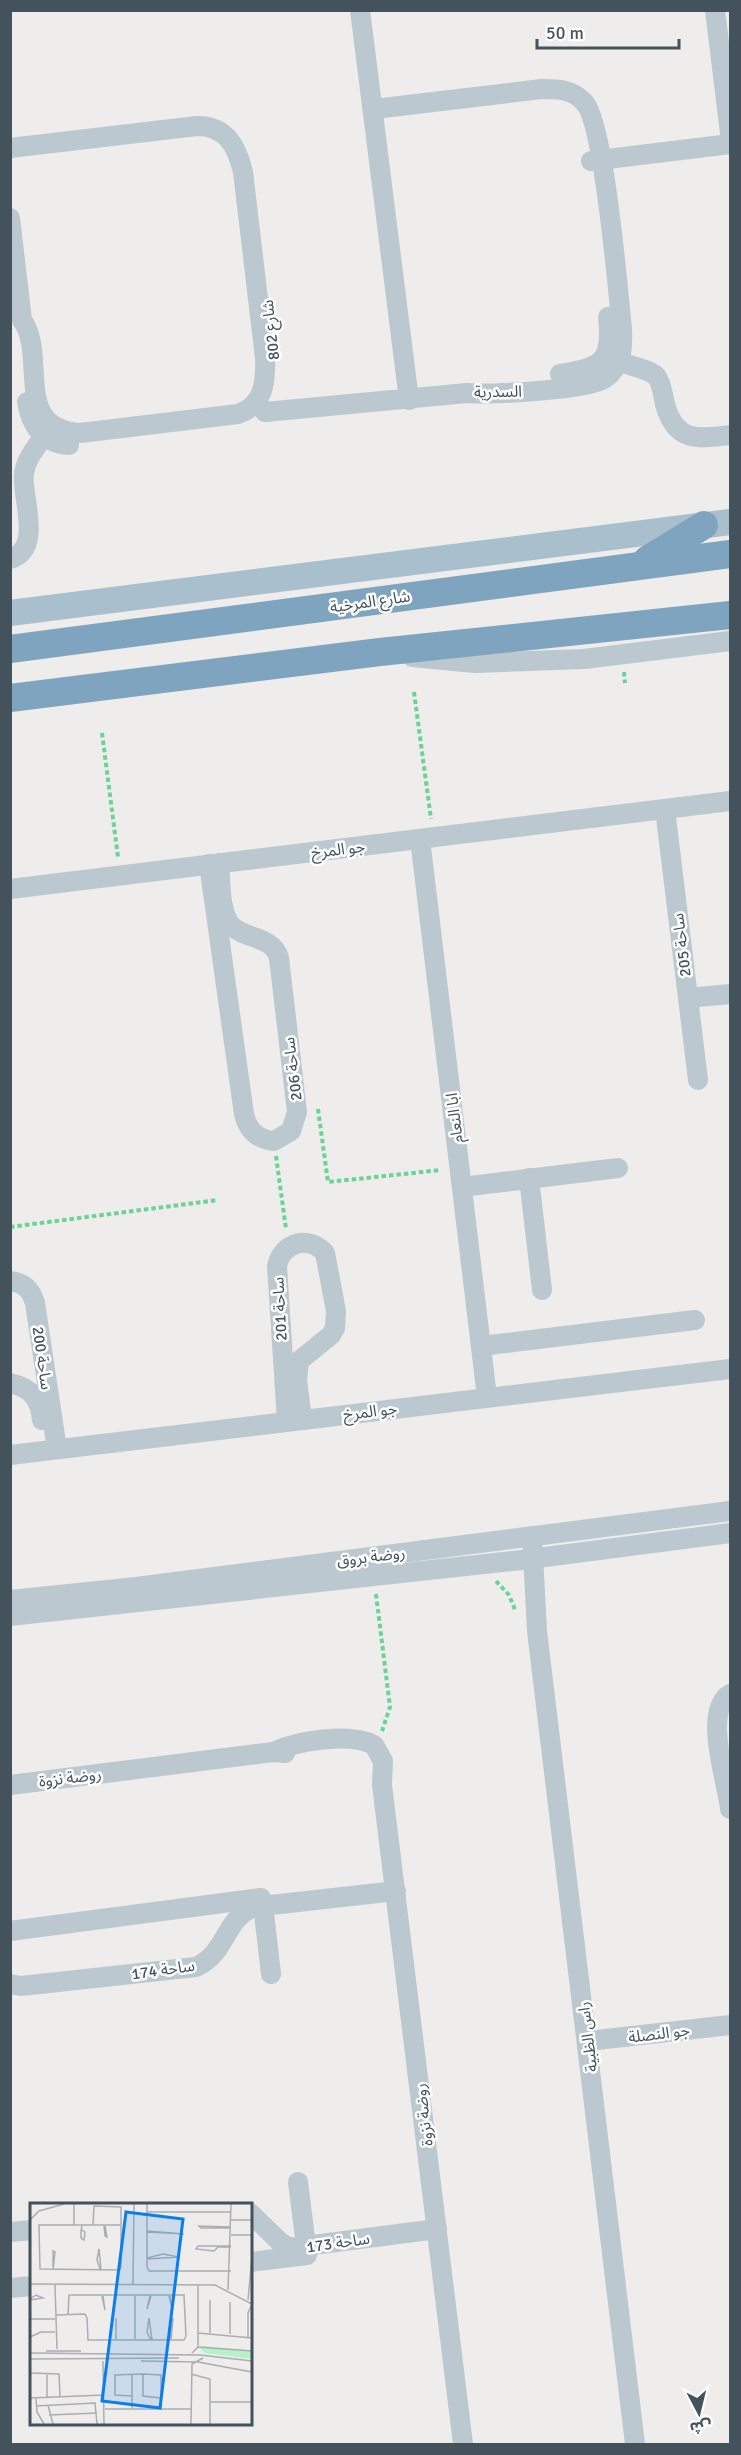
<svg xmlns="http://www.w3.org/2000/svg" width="741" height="2455" viewBox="0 0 741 2455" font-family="Signika,'Noto Sans Arabic',sans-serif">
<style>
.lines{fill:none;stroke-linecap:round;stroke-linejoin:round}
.path{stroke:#6ad397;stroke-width:4;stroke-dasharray:4.5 3;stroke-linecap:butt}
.minor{stroke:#bbc8d0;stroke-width:20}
.major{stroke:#a9bfce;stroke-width:26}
.highway{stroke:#7fa4c0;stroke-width:28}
.labels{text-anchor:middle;stroke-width:5;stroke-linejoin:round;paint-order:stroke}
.street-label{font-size:16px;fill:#43525b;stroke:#fff}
.inset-road{fill:none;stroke:#aaaeb2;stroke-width:1.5}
.view{fill:#097eec;fill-opacity:0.15;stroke:#097eec;stroke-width:3}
.inset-edge{fill:none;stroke:#43525b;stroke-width:3}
</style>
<rect width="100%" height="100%" fill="#efecec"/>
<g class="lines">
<g class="path">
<path d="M624,672L625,683"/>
<path d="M414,692L431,819"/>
<path d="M102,733L118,857"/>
<path d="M318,1109L328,1182L441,1170"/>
<path d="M276,1156L286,1229"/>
<path d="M10,1227L218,1200"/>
<path d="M496,1581L509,1595L516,1612"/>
<path d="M376,1594L390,1707L382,1731"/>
</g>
<g class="minor">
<path d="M360,10L409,400"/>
<path d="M715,10L730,133"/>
<path d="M10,148L197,126C226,126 237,146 243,172L265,358C266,382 264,405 238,414L80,433C11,429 48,355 22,320L10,218"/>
<path d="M591,161L730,144"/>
<path d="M619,361C630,367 649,368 657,377C662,384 663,396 665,404C675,442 697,439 730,435"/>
<path d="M560,374C602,368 613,361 608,317"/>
<path d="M27,402C31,426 43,443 69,445"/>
<path d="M265,412L467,393C489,395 588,390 604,379C622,367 623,348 622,329C618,291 604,122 584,102C572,89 558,89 542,89L374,109"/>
<path d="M10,559C44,549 21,497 24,474C25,460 36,448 43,437"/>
<path d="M412,657L475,663L584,659L730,641"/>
<path d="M665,809L698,1080"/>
<path d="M420,839L487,1397"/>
<path d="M209,864L244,1114C248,1131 257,1139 274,1141L291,1131L297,1112L279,958C273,935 243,940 230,924C219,909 221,881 219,863"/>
<path d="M10,889L730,801"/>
<path d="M688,998L730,994"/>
<path d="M529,1178L542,1290"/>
<path d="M462,1187L618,1168"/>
<path d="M10,1281C25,1283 31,1290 35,1303L57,1449"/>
<path d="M481,1346L695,1320"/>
<path d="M10,1383C32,1388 40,1399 42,1420"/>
<path d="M287,1421L277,1266C282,1242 309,1235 325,1253L336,1311L335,1328L331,1335L299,1361L297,1380L302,1419"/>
<path d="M10,1455L730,1369"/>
<path d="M532,1536L537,1631L635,2444"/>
<path d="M10,1600L136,1587L730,1511"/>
<path d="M10,1616L522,1560L730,1533"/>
<path d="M730,1694C702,1711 728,1784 730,1809"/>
<path d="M273,1752C297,1741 350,1732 374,1745L383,1761L382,1785L463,2444"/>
<path d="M10,1785L273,1752L285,1753"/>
<path d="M263,1905L271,1974"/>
<path d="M10,1931L261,1898"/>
<path d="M10,1984L21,1986L196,1967C227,1953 224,1920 253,1907L396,1891"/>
<path d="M588,2041L730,2025"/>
<path d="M298,2182L306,2246"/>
<path d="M250,2213L280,2242L290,2248L437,2229"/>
<path d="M10,2232L32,2230"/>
<path d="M250,2262L307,2255"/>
<path d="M10,2288L32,2286"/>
</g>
<path class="major" d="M10,613L730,522"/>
<g class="highway">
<path d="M647,560L704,525"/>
<path d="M10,649L730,554"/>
<path d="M10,698L380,652L730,615"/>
</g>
</g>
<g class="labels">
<g class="street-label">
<text transform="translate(270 330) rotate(-96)" y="6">شارع 802</text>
<text transform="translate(498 391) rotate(-1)" y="6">السدرية</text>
<text transform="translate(370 601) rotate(-8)" y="6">شارع المرخية</text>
<text transform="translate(338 849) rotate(-7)" y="6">جو المرخ</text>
<text transform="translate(681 945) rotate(-97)" y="6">ساحة 205</text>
<text transform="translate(292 1069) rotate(-97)" y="6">ساحة 206</text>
<text transform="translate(454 1118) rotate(-97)" y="6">ابا النعام</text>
<text transform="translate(279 1309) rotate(-93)" y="6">ساحة 201</text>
<text transform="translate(43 1358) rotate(82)" y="6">ساحة 200</text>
<text transform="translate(370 1411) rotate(-7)" y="6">جو المرخ</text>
<text transform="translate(371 1556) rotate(-7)" y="6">روضة بروق</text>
<text transform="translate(70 1777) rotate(-7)" y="6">روضة نزوة</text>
<text transform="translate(163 1969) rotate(-8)" y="6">ساحة 174</text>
<text transform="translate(659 2033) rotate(-7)" y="6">جو النصلة</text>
<text transform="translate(587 2037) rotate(-97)" y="6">راس الظبية</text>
<text transform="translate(423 2115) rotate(-97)" y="6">روضة نزوة</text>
<text transform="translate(338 2242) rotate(-8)" y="6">ساحة 173</text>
</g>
</g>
<g transform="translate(30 2203)">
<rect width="222" height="222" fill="#efecec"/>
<path d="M173,143L220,148L222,156L175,150L170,145Z" fill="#b5f2c8"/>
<path class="inset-road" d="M44,1V22M117,1V64M117,9H201M0,17L9,8L34,1M201,17H222M63,22L64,3L91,4V64L90,67L10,66L9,22H90M74,22L75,33L77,34L75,23M200,25H171L169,23L201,24M52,27L55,29L54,37L51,35V28L52,23M117,28L154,31L117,29M201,32H222M201,43H168L166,46L184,48L188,44H201M117,55L133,51L149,54L117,56M117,64L119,68H201M70,66L67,57L69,46L71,67M23,67L25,49L23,48V64M0,81L185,82L222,101L218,110M25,82L27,146M103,82L104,1M198,87L201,1M72,93L75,107L73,93M120,93L117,106L121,93M139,93L142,106L140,93M0,96L6,92L13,95L0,97M180,97V130M218,97L222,54M218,109V134M26,112L55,111L57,115M38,112L39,92H154L156,133M57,115L58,137H154L156,133M0,116H25M168,130L222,135M200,131V99M0,134L11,129H25M105,136V93M86,137V115M121,137L117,129L119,115L122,137M140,137L143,115L141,137M168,144L222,148M16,148H51M0,150L170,152L222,158M162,150L168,144V82M0,156L149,155M73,158L74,221M111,158L168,159L222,169M0,170L29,171L30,194M17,171V194M102,171V206M161,171L180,176V221M102,193L85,192V172L113,171M0,195L74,192M6,195L7,209L14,221M181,199H222M18,202L23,221M6,203L65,200L67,221M75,206H161M131,206V172L113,171V193L131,195M19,212L67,210M161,221L162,161L173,155"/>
<path class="view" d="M96,9L153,16L130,205L72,198Z"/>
<rect width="222" height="222" class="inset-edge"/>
</g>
<rect width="741" height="2455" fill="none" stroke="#43525b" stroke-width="24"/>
<g transform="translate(699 2413) rotate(173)" stroke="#ffffff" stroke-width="4.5" paint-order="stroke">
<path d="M0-4.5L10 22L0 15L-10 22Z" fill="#43525b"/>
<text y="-9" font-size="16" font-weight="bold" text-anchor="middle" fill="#43525b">ش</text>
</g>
<path d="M537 39v9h142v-9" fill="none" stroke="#43525b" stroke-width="3"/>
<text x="546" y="39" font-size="18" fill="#43525b" stroke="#ffffff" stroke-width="4.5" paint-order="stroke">50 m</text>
</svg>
